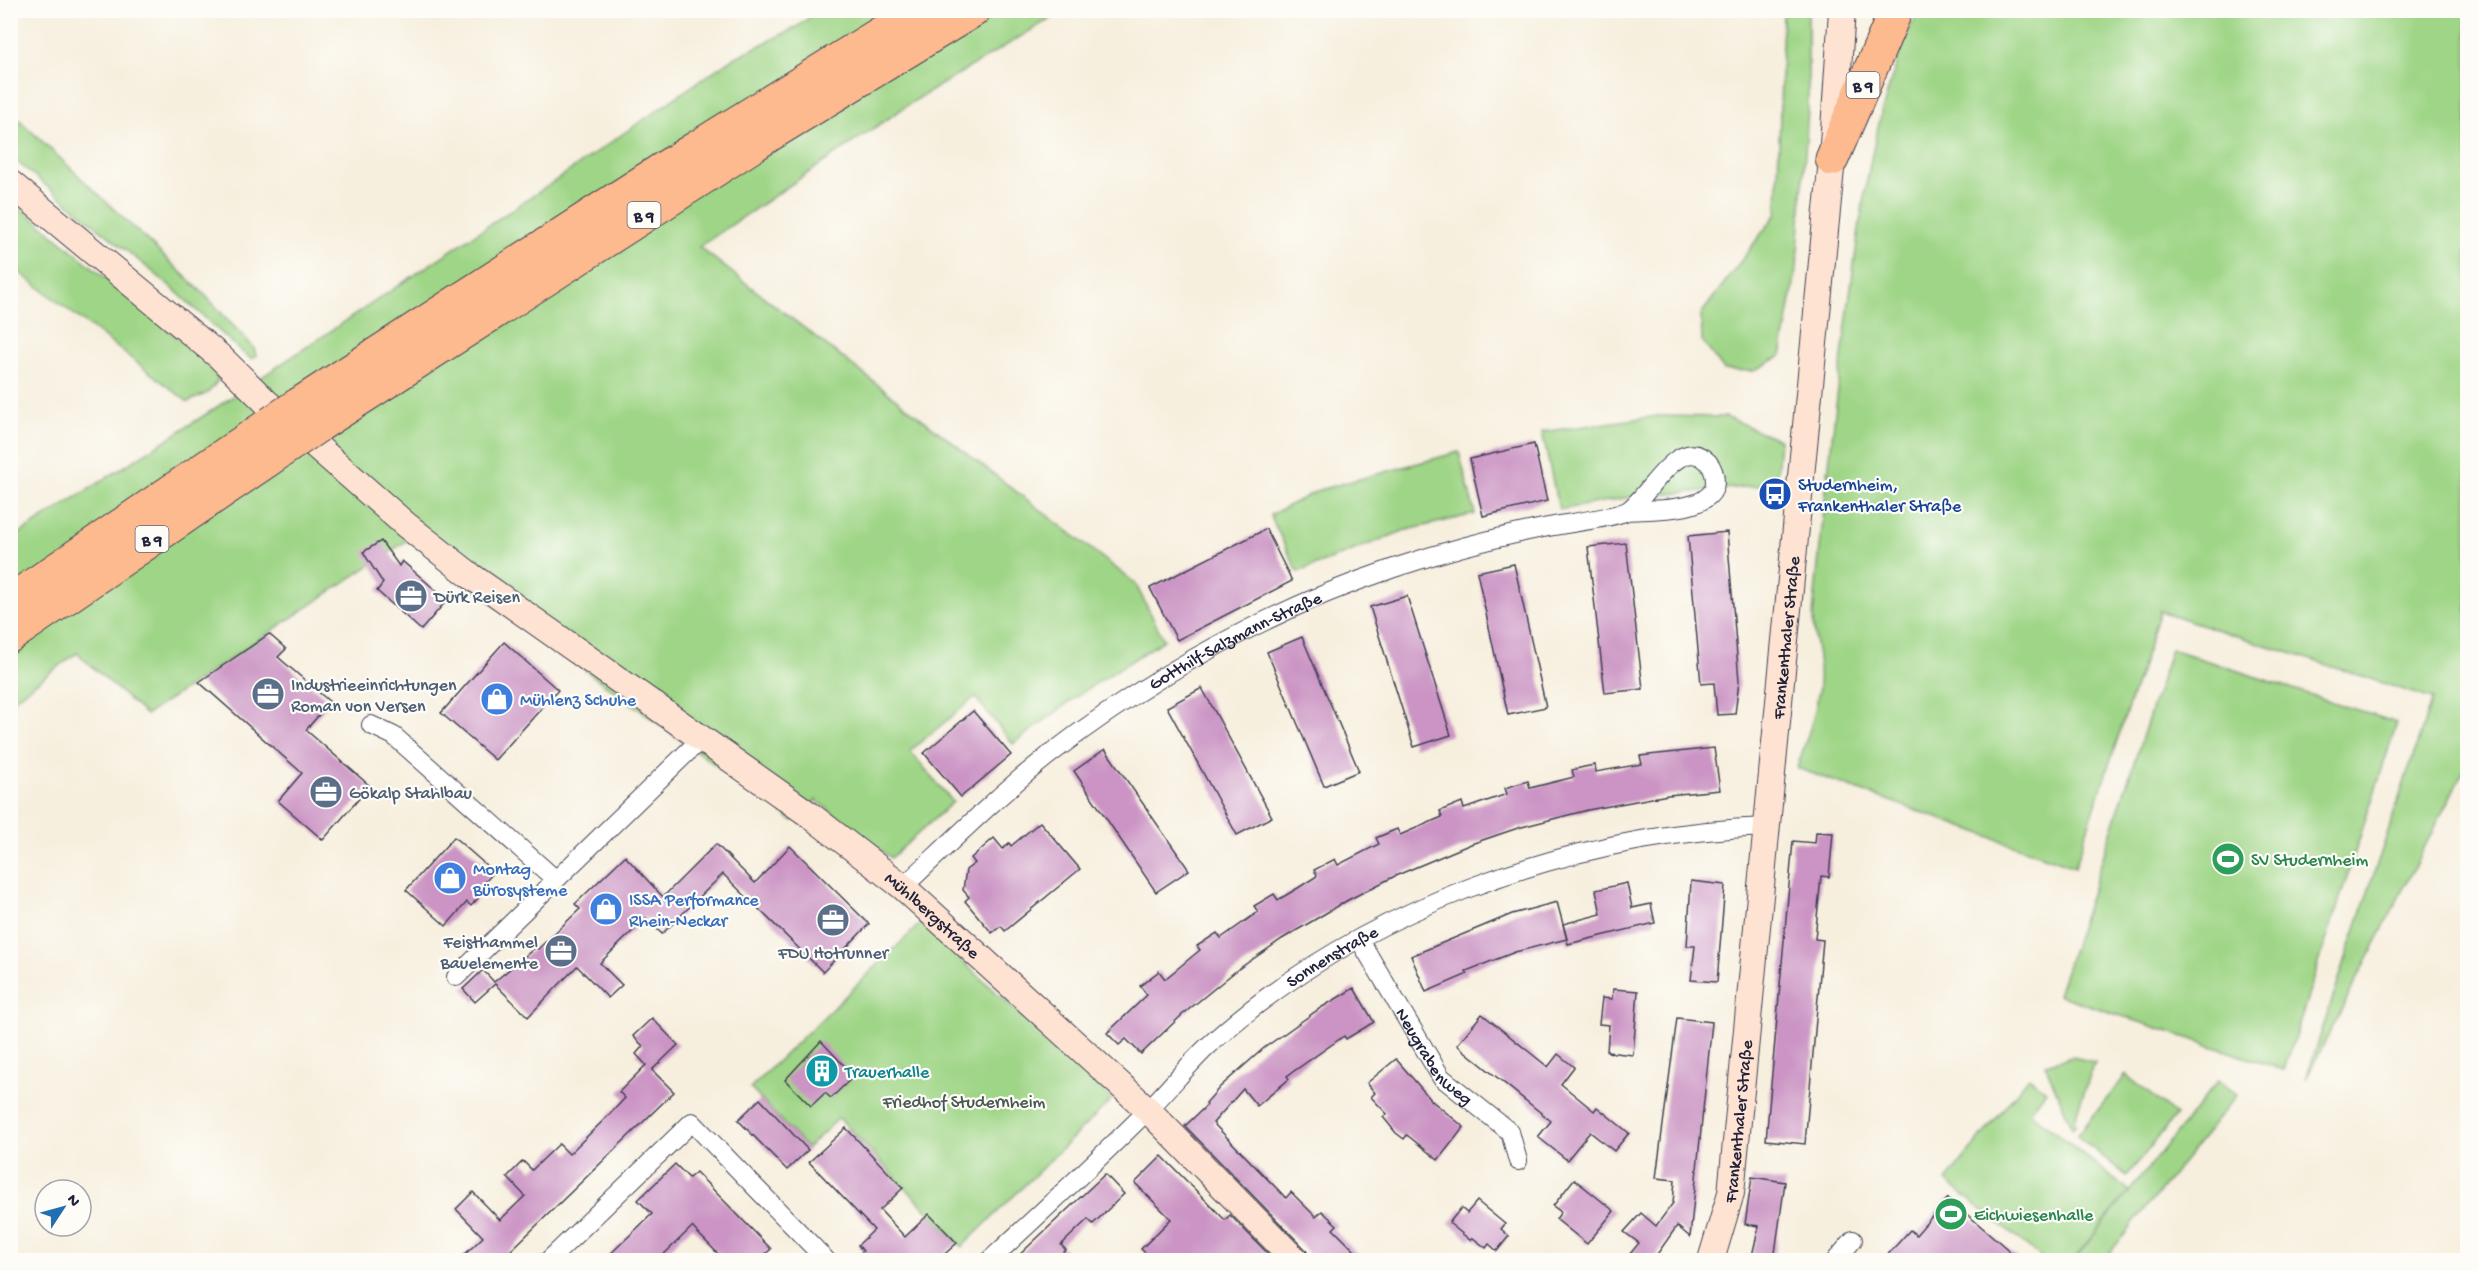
<svg xmlns="http://www.w3.org/2000/svg" width="2478" height="1271" viewBox="0 0 2478 1271" font-family="'Gochi Hand',sans-serif">
<style>
.green{fill:#9fd586;stroke:#607c60;stroke-width:1.5}
.building{fill:#cb94c4}
.lines{fill:none;stroke-linecap:round;stroke-linejoin:round}
.street-casing{stroke:#424153;stroke-width:20}
.secondary-casing{stroke:#424153;stroke-width:28}
.highway-casing{stroke:#424153;stroke-width:35}
.street{stroke:#fff;stroke-width:18}
.secondary{stroke:#fee3d2;stroke-width:26}
.highway{stroke:#fcba8e;stroke-width:33}
.highway-bridge-casing{stroke:#424153;stroke-width:35;stroke-linecap:butt}
.highway-bridge{stroke:#fcba8e;stroke-width:33}
.labels{text-anchor:middle;stroke-width:4.5;stroke-linejoin:round;paint-order:stroke}
.shield{fill:#fdfcf7;stroke:#646373;stroke-width:1.5}
.shield-label{font-size:16px;font-weight:bold;fill:#22223b}
.transit-label{font-size:18px;fill:#164399;stroke:#fdfcf7;text-anchor:start}
.service-label{font-size:18px;fill:#4e5e75;stroke:#fdfcf7;text-anchor:start}
.street-label{font-size:18px;fill:#22223b;stroke:#fdfcf7}
.shop-label{font-size:18px;fill:#366cbe;stroke:#fdfcf7;text-anchor:start}
.leisure-label{font-size:18px;fill:#27864d;stroke:#fdfcf7;text-anchor:start}
.culture-label{font-size:18px;fill:#0d838f;stroke:#fdfcf7;text-anchor:start}
.park-label{font-size:18px;fill:#485852;stroke:#fdfcf7}
</style>
<rect width="100%" height="100%" fill="#fdfcf7"/>
<filter id="ink" filterUnits="userSpaceOnUse"><feTurbulence type="fractalNoise" baseFrequency=".0167" numOctaves="2"/><feDisplacementMap in="SourceGraphic" scale="12" xChannelSelector="R" yChannelSelector="G"/><feConvolveMatrix kernelMatrix="1 2 1 2 8 2 1 2 1" color-interpolation-filters="sRGB"/></filter>
<filter id="wash" filterUnits="userSpaceOnUse"><feTurbulence type="fractalNoise" baseFrequency=".008" numOctaves="4" result="noise"/><feDisplacementMap in="SourceGraphic" scale="24" xChannelSelector="R" yChannelSelector="G"/><feGaussianBlur stdDeviation="1.35" result="paint"/><feColorMatrix in="noise" values="0 0 0 0 0 0 0 0 0 0 0 0 0 0 0 0 0 1.4 0 .05"/><feComposite in="paint" operator="in"/></filter>
<g filter="url(#wash)">
<rect width="100%" height="100%" fill="#f7efde"/>
<g class="green">
<path d="M1919,10L2467,11V764L2306,1079L2432,699L2160,611L2075,867L1797,768C1807,737 1822,701 1819,667C1817,642 1811,632 1814,604C1824,506 1835,408 1848,310C1860,215 1875,96 1919,10Z"/>
<path d="M817,11H1063L914,101L699,247L1135,583L1164,640L1084,691L1013,744L975,697L910,751L953,802L891,858L816,800L793,821L466,584L408,540L146,715L77,653L11,701V539L205,415L549,185L730,60L797,27Z"/>
<path d="M1783,11H1808V110L1797,266L1781,356L1754,371L1724,370L1702,341L1701,314L1777,213Z"/>
<path d="M11,112L205,295L254,348L256,356L252,359L243,353L169,285L11,157Z"/>
<path d="M10,199L216,369L219,379L208,393L188,402L11,266Z"/>
<path d="M1658,416L1726,417L1780,440L1776,484L1625,498L1559,510L1542,432Z"/>
<path d="M1459,452L1475,514L1403,531L1298,572L1270,515L1319,490Z"/>
<path d="M2171,649L2397,723L2284,1070L2058,995Z"/>
<path d="M921,923L1112,1099L962,1247L839,1118L807,1148L750,1088Z"/>
<path d="M2072,1057L2095,1062L2074,1120L2076,1124L2072,1128L2045,1064Z"/>
<path d="M2126,1075L2176,1115L2127,1176L2077,1136Z"/>
<path d="M2029,1077L2046,1091L2030,1112L2129,1191L2073,1260H2045L1946,1181Z"/>
<path d="M2219,1080L2237,1095L2104,1260H2074Z"/>
</g>
<g id="blocks">
<g class="building">
<path d="M1534,444L1547,501L1483,516L1470,459Z"/>
<path d="M1266,529L1292,581L1177,640L1150,588Z"/>
<path d="M1727,532L1739,681L1735,714L1717,715L1714,683L1701,684L1688,536Z"/>
<path d="M381,541L399,566L402,561L447,600L421,630L377,591L383,583L363,552Z"/>
<path d="M1626,543L1643,689L1605,693L1588,547Z"/>
<path d="M1514,564L1546,707L1508,715L1477,572Z"/>
<path d="M1407,596L1451,735L1414,747L1370,607Z"/>
<path d="M269,634L286,649L278,657L330,702L306,730L370,786L323,840L278,801L302,773L199,682Z"/>
<path d="M1302,637L1359,771L1324,786L1267,652Z"/>
<path d="M504,642L558,690L495,760L441,713Z"/>
<path d="M1202,688L1272,817L1237,835L1167,707Z"/>
<path d="M973,711L1011,755L961,797L924,753Z"/>
<path d="M1714,748L1720,790L1668,795L1588,810L1518,828L1471,844L1395,876L1348,900L1282,939L1237,970L1182,1015L1141,1054L1126,1039L1119,1045L1107,1033L1147,995L1140,986L1159,971L1165,979L1200,950L1197,946L1217,933L1221,938L1258,912L1254,906L1274,894L1278,900L1298,888L1317,876L1314,870L1335,859L1338,865L1379,844L1376,838L1397,829L1400,835L1442,817L1440,811L1462,802L1464,809L1507,794L1505,788L1528,781L1530,788L1574,777L1572,770L1584,767L1595,765L1596,772L1642,764L1640,756Z"/>
<path d="M1105,749L1189,870L1156,892L1074,771Z"/>
<path d="M1040,822L1080,869L1005,931L1001,926L992,933L965,901L969,897L963,890L966,870L975,863L971,858L994,838L1003,849L1009,843L1011,846Z"/>
<path d="M1816,832L1833,833L1829,877L1821,876L1815,939L1823,940L1805,1144L1766,1140L1793,841L1815,843Z"/>
<path d="M454,837L494,872L484,883L488,887L471,906L467,902L446,926L406,890Z"/>
<path d="M716,844L755,883L790,846L869,924L823,972L723,874L662,934L646,918L600,963L622,985L608,998L577,966L528,1017L495,984L475,1002L463,989L483,970L494,982L536,947L538,949L580,909L575,904L625,856L663,897Z"/>
<path d="M1691,881L1725,885L1717,982L1691,980L1695,946H1687Z"/>
<path d="M1627,883L1632,908L1651,904L1655,923L1568,944L1563,924L1601,914L1596,890Z"/>
<path d="M1557,902L1567,939L1515,952L1466,971L1468,974L1426,992L1411,956L1512,914Z"/>
<path d="M1354,988L1374,1022L1346,1039L1344,1036L1287,1076L1289,1079L1257,1106L1243,1089L1213,1123L1286,1198L1291,1192L1316,1217L1322,1211L1337,1225L1333,1229L1364,1260H1310L1306,1250L1185,1126L1207,1105L1206,1103L1220,1087L1264,1048L1319,1009Z"/>
<path d="M1613,989L1638,991L1633,1055L1607,1052L1609,1025L1599,1024L1602,998L1612,999Z"/>
<path d="M1482,1014L1548,1067L1558,1054L1574,1067L1561,1084L1594,1111L1597,1107L1629,1133L1614,1151L1590,1132L1567,1160L1538,1137L1551,1121L1457,1045Z"/>
<path d="M652,1018L678,1045L652,1070L674,1092L501,1260H459L483,1237L456,1209L473,1192L500,1220L525,1196L507,1177L523,1161L532,1170L559,1144L569,1154L611,1113L625,1098L619,1092L646,1065L636,1054L643,1046L633,1036Z"/>
<path d="M1677,1018L1712,1022L1690,1237L1677,1226L1653,1260H1625L1639,1243L1624,1232L1641,1213L1656,1226L1673,1203L1675,1180L1656,1178Z"/>
<path d="M821,1041L854,1076L831,1098L825,1093L811,1106L785,1080Z"/>
<path d="M1396,1059L1432,1101L1464,1127L1438,1160L1407,1135L1404,1139L1396,1133L1383,1117L1387,1114L1371,1097L1375,1093L1367,1083Z"/>
<path d="M760,1099L808,1150L787,1170L738,1120Z"/>
<path d="M846,1128L903,1188L880,1210L905,1237L929,1214L957,1243L938,1260H854L863,1251L858,1245L874,1230L809,1162Z"/>
<path d="M1162,1156L1225,1220L1230,1215L1274,1260H1153L1141,1249L1171,1219L1135,1183Z"/>
<path d="M675,1164L689,1178L696,1172L771,1249L759,1260H724L692,1227L658,1260H604L652,1214L638,1200Z"/>
<path d="M1105,1174L1124,1194L1093,1224L1088,1219L1061,1245L1066,1250L1054,1260H1014Z"/>
<path d="M1752,1177L1785,1182L1774,1260H1751L1759,1226L1745,1224Z"/>
<path d="M1574,1179L1614,1211L1587,1244L1556,1219L1561,1212L1553,1206Z"/>
<path d="M1948,1198L2020,1260H1883L1910,1230L1916,1235Z"/>
<path d="M1477,1201L1505,1224L1501,1229L1509,1236L1497,1251L1489,1244L1486,1248L1473,1238L1470,1240L1449,1223L1461,1208L1467,1213Z"/>
</g>
</g>
</g>
<g filter="url(#ink)">
<use href="#blocks" fill-opacity="0" stroke="#424153" stroke-width="1.5"/>
<g class="lines">
<g class="street-casing">
<g id="street">
<path d="M371,725L394,736L556,880"/>
<path id="s1" d="M903,887C951,842 997,796 1049,755C1153,675 1270,610 1394,568C1442,552 1493,538 1543,528C1560,524 1614,518 1627,511C1648,499 1678,432 1708,462C1713,468 1715,475 1715,482C1714,513 1650,509 1627,511"/>
<path id="s2" d="M1359,939L1441,1077L1510,1132L1518,1161"/>
<path d="M456,977L702,738"/>
<path d="M549,1260L692,1122L826,1260"/>
<path id="s3" d="M990,1260C1043,1211 1096,1162 1147,1111C1168,1090 1186,1067 1207,1047C1354,911 1570,833 1768,827"/>
<path d="M1836,1260L1853,1240"/>
</g>
</g>
<g class="secondary-casing">
<g id="secondary">
<path id="s4" d="M10,183L219,356L266,402L406,525L471,576L810,815L903,887L1148,1110L1295,1260"/>
<path id="s5" d="M1711,1260L1731,1193L1832,159L1842,10"/>
</g>
</g>
<g class="highway-casing">
<g id="highway">
<path d="M1832,159L1896,10"/>
<path d="M296,406L670,164L918,10"/>
<path d="M318,426L771,134L974,10"/>
<path d="M10,601L271,423"/>
<path d="M10,636L293,443"/>
</g>
</g>
<use href="#street" class="street"/>
<use href="#secondary" class="secondary"/>
<use href="#highway" class="highway"/>
<g class="highway-bridge-casing">
<g id="highway-bridge">
<path d="M271,423L296,406"/>
<path d="M293,443L318,426"/>
</g>
</g>
<use href="#highway-bridge" class="highway-bridge"/>
</g>
</g>
<defs>
<g id="bus-disc" transform="scale(1.725)"><circle r="9.5" fill="#1a4fb4" stroke="#fdfcf7"/><path d="M-5-6H5V4H4V6H2V4H-2V6H-4V4H-5ZM-3.5-4V0h7V-4ZM-3.5 1.2v1.5H-2V1.2ZM2 1.2v1.5H3.5V1.2Z" fill="#fff"/></g>
<g id="office-disc" transform="scale(1.725)"><circle r="9.5" fill="#5c6f8a" stroke="#fdfcf7"/><path d="M-6-3h4V-5.5h4V-3h4V5H-6ZM-1-4.5V-3h2v-1.5ZM-6 0V1H6V0Z" fill="#fff"/></g>
<g id="shop-disc" transform="scale(1.725)"><circle r="9.5" fill="#3f7fe0" stroke="#fdfcf7"/><path d="M-5-2.5h2.3a2.7 3.5 0 0 1 5.4 0H5L5.5 6h-11ZM-1.5-2.5h3a1.5 2.3 0 0 0-3 0Z" fill="#fff"/></g>
<g id="stadium-disc" transform="scale(1.725)"><circle r="9.5" fill="#2e9e5b" stroke="#fdfcf7"/><path d="M0-5a6.5 5 0 1 0 0 10a6.5 5 0 1 0 0-10ZM-3.5-1.8h7v3.6h-7Z" fill="#fff"/></g>
<g id="building-disc" transform="scale(1.725)"><circle r="9.5" fill="#0f9aa8" stroke="#fdfcf7"/><path d="M-4-6H4V6H1V3H-1V6H-4ZM-2.5-4.3h1.7v1.8h-1.7ZM.8-4.3h1.7v1.8H.8ZM-2.5-1h1.7V.8h-1.7ZM.8-1h1.7V.8H.8Z" fill="#fff"/></g>
</defs>
<g fill-rule="evenodd">
<use href="#bus-disc" x="1775" y="494"/>
<use href="#office-disc" x="411" y="596"/>
<use href="#office-disc" x="268" y="694"/>
<use href="#shop-disc" x="497" y="699"/>
<use href="#office-disc" x="326" y="792"/>
<use href="#stadium-disc" x="2228" y="859"/>
<use href="#shop-disc" x="450" y="878"/>
<use href="#shop-disc" x="606" y="909"/>
<use href="#office-disc" x="833" y="920"/>
<use href="#office-disc" x="561" y="951"/>
<use href="#building-disc" x="822" y="1071"/>
<use href="#stadium-disc" x="1951" y="1214"/>
</g>
<g class="labels">
<g class="shield">
<rect x="1846.5" y="72" width="33" height="26" rx="4.5"/>
<rect x="627.5" y="202" width="33" height="26" rx="4.5"/>
<rect x="135.5" y="526" width="33" height="26" rx="4.5"/>
</g>
<g class="shield-label">
<text x="1863" y="91">B 9</text>
<text x="644" y="221">B 9</text>
<text x="152" y="545">B 9</text>
</g>
<g class="transit-label">
<text x="1798" y="490">Studernheim,<tspan x="1798" dy="21">Frankenthaler Straße</tspan></text>
</g>
<g class="service-label">
<text x="434" y="602">Dürk Reisen</text>
<text x="291" y="690">Industrieeinrichtungen<tspan x="291" dy="21">Roman von Versen</tspan></text>
<text x="349" y="798">Gökalp Stahlbau</text>
<text x="538" y="947" text-anchor="end">Feisthammel<tspan x="538" dy="21">Bauelemente</tspan></text>
<text x="833" y="958" text-anchor="middle">FDU Hotrunner</text>
</g>
<g class="street-label">
<text dy="6" stroke="none"><textPath href="#s5" startOffset="628">Frankenthaler Straße</textPath></text>
<text dy="6" stroke="none"><textPath href="#s1" startOffset="416">Gotthilf-Salzmann-Straße</textPath></text>
<text dy="6" stroke="none"><textPath href="#s4" startOffset="1179">Mühlbergstraße</textPath></text>
<text dy="6" stroke="none"><textPath href="#s3" startOffset="459">Sonnenstraße</textPath></text>
<text dy="6" stroke="none"><textPath href="#s2" startOffset="140">Neugrabenweg</textPath></text>
<text dy="6" stroke="none"><textPath href="#s5" startOffset="142">Frankenthaler Straße</textPath></text>
</g>
<g class="shop-label">
<text x="520" y="705">Mühlenz Schuhe</text>
<text x="473" y="874">Montag<tspan x="473" dy="21">Bürosysteme</tspan></text>
<text x="629" y="905">ISSA Performance<tspan x="629" dy="21">Rhein-Neckar</tspan></text>
</g>
<g class="leisure-label">
<text x="2251" y="865">SV Studernheim</text>
<text x="1974" y="1220">Eichwiesenhalle</text>
</g>
<g class="culture-label">
<text x="845" y="1077">Trauerhalle</text>
</g>
<g class="park-label">
<text x="964" y="1107">Friedhof Studernheim</text>
</g>
</g>
<rect width="2478" height="1271" fill="none" stroke="#fdfcf7" stroke-width="36"/>
<g transform="translate(63 1208) rotate(54)"><circle r="28" fill="#fdfcf7" stroke="#a5a5ac" stroke-width="1.5"/>
<path d="M0-4.5L10 22L0 15L-10 22Z" fill="#1f6fb2"/>
<text y="-9" font-size="16" font-weight="bold" text-anchor="middle" fill="#22223b">N</text>
</g>
</svg>
